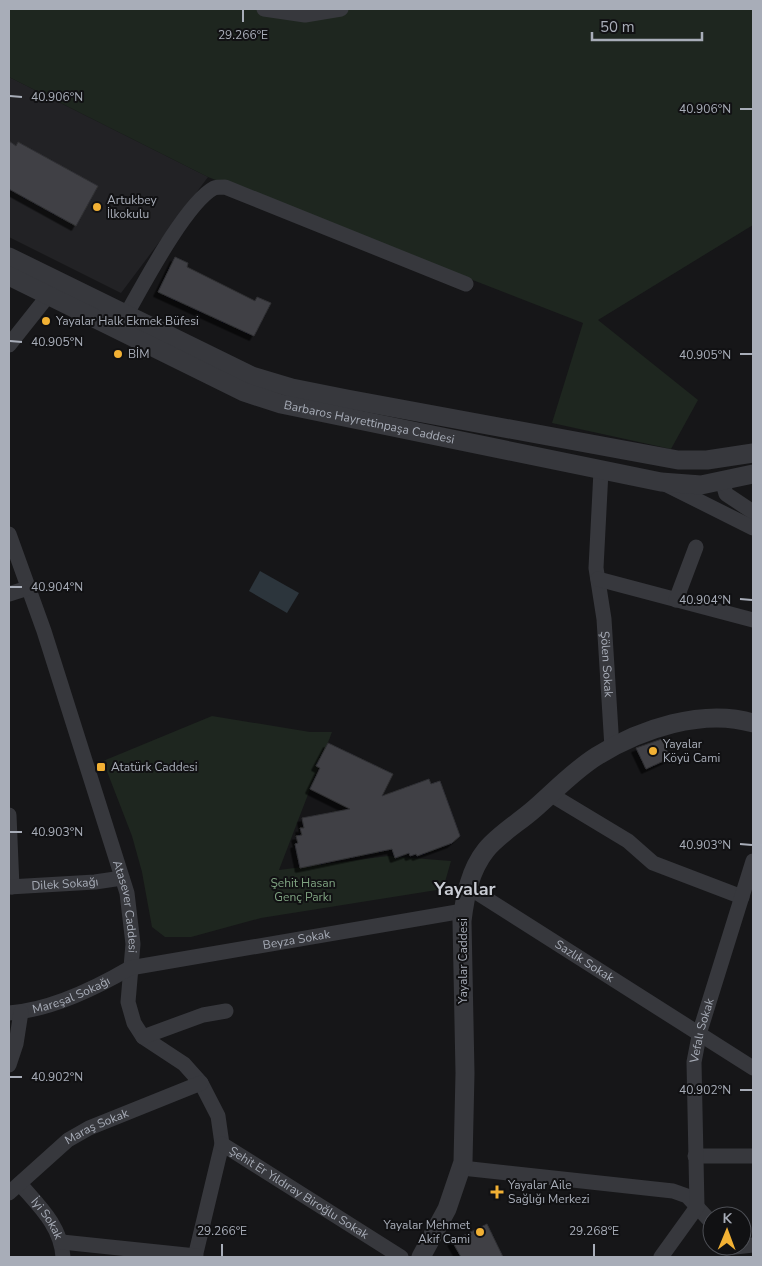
<svg xmlns="http://www.w3.org/2000/svg" width="762" height="1266" viewBox="0 0 762 1266" font-family="'Nunito Sans',sans-serif">
<style>
.built{fill:#222225}
.green{fill:#1e261f}
.water{fill:#2c353c}
.building{fill:#404145;stroke:#303034;filter:url(#shadow)}
.lines{fill:none;stroke-linecap:round;stroke-linejoin:round}
.minor{stroke:#37383d;stroke-width:15}
.tertiary{stroke:#37383d;stroke-width:19}
.ticks{fill:none;stroke:#a8adb8;stroke-width:2}
.poi-dot{fill:#f2b134;stroke:#111113;stroke-width:2}
.labels{text-anchor:middle;stroke-width:4;stroke-linejoin:round;paint-order:stroke}
.poi-label{font-size:12px;fill:#a8adb8;stroke:#111113;text-anchor:start}
.street-label{font-size:12px;fill:#a8adb8;stroke:#111113}
.park-label{font-size:12px;fill:#7fa381;stroke:#111113}
.district-label{font-size:18px;font-weight:bold;fill:#c9ccd4;stroke:#111113}
.ticks-label{font-size:12px;text-anchor:middle;fill:#a8adb8;stroke:#111113;stroke-width:4;stroke-linejoin:round;paint-order:stroke}
</style>
<defs>
<filter id="shadow"><feDropShadow dx="-4.5" dy="4.5" stdDeviation="0" flood-color="#0009"/></filter>
</defs>
<rect width="100%" height="100%" fill="#161618"/>
<path class="built" d="M9,77L208,177L121,293L9,237Z"/>
<g class="green">
<path d="M9,9H753V225L598,320L698,400L671,449L552,423L583,323L208,177L9,77Z"/>
<path d="M212,716L310,732H332L279,870L388,856L451,861L443,889L261,918L191,937H165L152,927L142,872L132,836L103,761Z"/>
</g>
<path class="water" d="M260,571L299,593L287,613L249,591Z"/>
<g class="building">
<path d="M9,141L16,146L18,142L98,186L76,226L9,189Z"/>
<path d="M175,257L188,263L187,267L255,301L257,297L271,303L254,336L158,292Z"/>
<path d="M662,739L670,758L646,769L636,748Z"/>
<path d="M328,743L393,774L382,796L429,779L431,784L440,781L460,836L452,843L417,856L416,854L410,856L409,853L395,858L392,849L300,868L295,844L298,843L296,836L302,835L300,828H304L302,818L350,809L310,789L320,768L316,766Z"/>
<path d="M487,1224L503,1257H461L452,1241Z"/>
</g>
<g class="lines">
<g class="minor">
<path d="M264,9L305,15L341,9"/>
<path d="M126,315C143,285 186,203 214,188C217,187 221,187 225,187L466,284"/>
<path d="M9,345L55,287"/>
<path id="s1" d="M601,471L596,568L604,619L612,748"/>
<path d="M722,480L726,494L753,512"/>
<path d="M665,484L753,528"/>
<path id="s2" d="M9,534L44,631L127,893L133,944L128,1002L134,1023L143,1037L184,1064L201,1083L218,1116L222,1144L195,1257"/>
<path d="M598,579L753,620"/>
<path d="M9,594L28,588"/>
<path d="M676,600L696,547"/>
<path d="M550,794L628,841L653,863L742,897"/>
<path d="M9,815L12,887"/>
<path id="s3" d="M9,887L95,882L122,878"/>
<path id="s4" d="M468,887L753,1068"/>
<path id="s5" d="M9,1013C51,1010 94,989 130,968L463,911"/>
<path d="M143,1037L203,1015L226,1011"/>
<path d="M9,1065L16,1044L21,1012"/>
<path id="s6" d="M222,1144L401,1257"/>
<path d="M695,1156H753"/>
<path d="M462,1168L673,1191L687,1196L712,1223"/>
<path id="s7" d="M20,1184C39,1206 61,1226 63,1257"/>
<path id="s8" d="M9,1193L68,1140L89,1128L201,1083"/>
<path d="M62,1242L196,1256"/>
<path d="M726,1248L753,1245"/>
<path id="s9" d="M661,1257L697,1207L694,1062L700,1031L753,861"/>
</g>
<g class="tertiary">
<path d="M9,257L252,376L292,388L347,399L678,460H707L753,453"/>
<path id="s10" d="M9,276L244,392L281,404L661,482L701,485L753,474"/>
<path d="M421,1257L447,1209L463,1162L465,1073L462,921C465,896 470,870 486,850C498,835 518,823 533,810C554,792 573,771 597,756C640,729 703,708 753,723"/>
</g>
</g>
<path class="ticks" d="M243,22V10M10,96L22,97M740,109H752M10,341L22,342M740,354H752M10,587H22M740,599L752,600M10,832H22M740,844L752,845M10,1077H22M740,1090H752M222,1256V1244M594,1256V1244"/>
<g class="poi-dot">
<circle cx="97" cy="207" r="5"/>
<circle cx="46" cy="321" r="5"/>
<circle cx="118" cy="354" r="5"/>
<circle cx="653" cy="751" r="5"/>
<rect x="96" y="762" width="10" height="10" rx="2.5"/>
<path d="M494.5 1184.5h5v5h5v5h-5v5h-5v-5h-5v-5h5z"/>
<circle cx="480" cy="1232" r="5"/>
</g>
<g class="labels">
<g class="poi-label">
<text x="107" y="204">Artukbey<tspan x="107" dy="14">İlkokulu</tspan></text>
<text x="56" y="325">Yayalar Halk Ekmek Büfesi</text>
<text x="128" y="358">BİM</text>
<text x="663" y="748">Yayalar<tspan x="663" dy="14">Köyü Cami</tspan></text>
<text x="111" y="771">Atatürk Caddesi̇</text>
<text x="508" y="1189">Yayalar Aile<tspan x="508" dy="14">Sağlığı Merkezi</tspan></text>
<text x="470" y="1229" text-anchor="end">Yayalar Mehmet<tspan x="470" dy="14">Akif Cami</tspan></text>
</g>
<g class="street-label">
<text dy="4" stroke="none"><textPath href="#s10" startOffset="391">Barbaros Hayrettinpaşa Caddesi</textPath></text>
<text dy="4" stroke="none"><textPath href="#s1" startOffset="194">Şölen Sokak</textPath></text>
<text dy="4" stroke="none"><textPath href="#s3" startOffset="56">Dilek Sokağı</textPath></text>
<text dy="4" stroke="none"><textPath href="#s2" startOffset="391">Atasever Caddesi</textPath></text>
<text dy="4" stroke="none"><textPath href="#s5" startOffset="299">Beyza Sokak</textPath></text>
<text transform="translate(463 961) rotate(-90)" y="4">Yayalar Caddesi</text>
<text dy="4" stroke="none"><textPath href="#s4" startOffset="138">Sazlık Sokak</textPath></text>
<text dy="4" stroke="none"><textPath href="#s5" startOffset="65">Mareşal Sokağı</textPath></text>
<text dy="4" stroke="none"><textPath href="#s9" startOffset="239">Vefalı Sokak</textPath></text>
<text dy="4" stroke="none"><textPath href="#s8" startOffset="111">Maraş Sokak</textPath></text>
<text dy="4" stroke="none"><textPath href="#s6" startOffset="91">Şehit Er Yıldıray Biroğlu Sokak</textPath></text>
<text dy="4" stroke="none"><textPath href="#s7" startOffset="44">İyi Sokak</textPath></text>
</g>
<g class="park-label">
<text x="303" y="887">Şehit Hasan<tspan x="303" dy="14">Genç Parkı</tspan></text>
</g>
<g class="district-label">
<text x="465" y="895">Yayalar</text>
</g>
</g>
<g class="ticks-label">
<text x="243" y="39">29.266°E</text>
<text x="57" y="101">40.906°N</text>
<text x="705" y="113">40.906°N</text>
<text x="57" y="346">40.905°N</text>
<text x="705" y="359">40.905°N</text>
<text x="57" y="591">40.904°N</text>
<text x="705" y="604">40.904°N</text>
<text x="57" y="836">40.903°N</text>
<text x="705" y="849">40.903°N</text>
<text x="57" y="1081">40.902°N</text>
<text x="705" y="1094">40.902°N</text>
<text x="222" y="1235">29.266°E</text>
<text x="594" y="1235">29.268°E</text>
</g>
<rect width="762" height="1266" fill="none" stroke="#a8adb8" stroke-width="20"/>
<g transform="translate(727 1231) rotate(1)"><circle r="24" fill="#111113" stroke="#4d4f55"/>
<path d="M0-4L9 19L0 12L-9 19Z" fill="#f2b134"/>
<text y="-8" font-size="14" font-weight="bold" text-anchor="middle" fill="#a8adb8">K</text>
</g>
<path d="M592 32v8h110v-8" fill="none" stroke="#a8adb8" stroke-width="2.5"/>
<text x="600" y="32" font-size="15" fill="#a8adb8" stroke="#111113" stroke-width="4" paint-order="stroke">50 m</text>
</svg>
